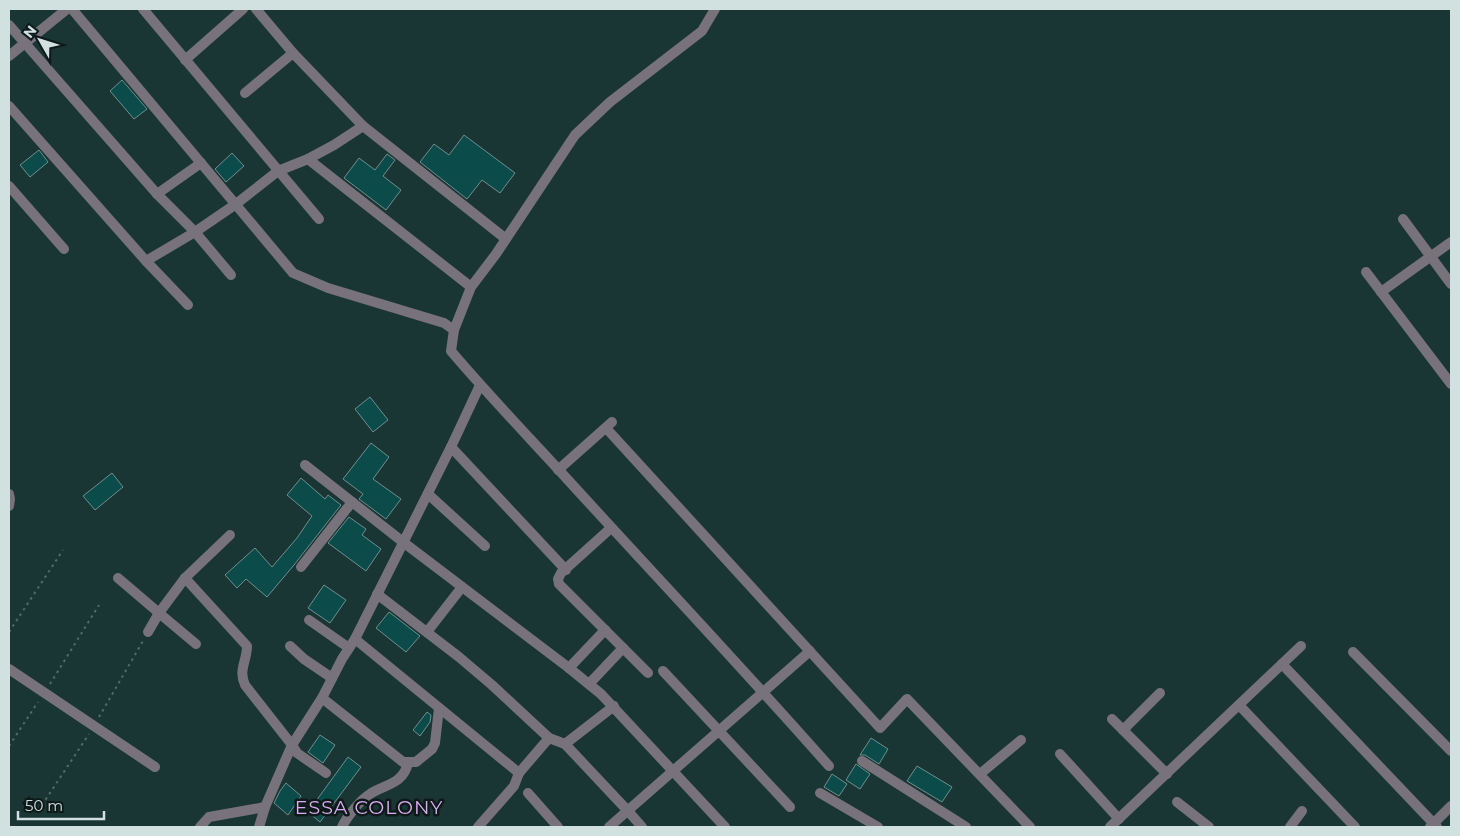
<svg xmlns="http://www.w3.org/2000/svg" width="1460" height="836" viewBox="0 0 1460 836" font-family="Montserrat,sans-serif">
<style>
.building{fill:#0b4c4b;stroke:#718e8d}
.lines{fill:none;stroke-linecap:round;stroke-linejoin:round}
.path{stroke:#526b6a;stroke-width:2;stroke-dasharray:2.5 4;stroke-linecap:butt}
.street{stroke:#78727b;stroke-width:10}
.labels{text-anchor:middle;stroke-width:5;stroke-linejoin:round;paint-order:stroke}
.neighbourhood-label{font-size:19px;letter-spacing:1px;fill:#d9aeef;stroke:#0e1a1a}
</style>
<rect width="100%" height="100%" fill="#193534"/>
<g class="building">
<path d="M122,80L147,109L134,119L110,91Z"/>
<path d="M464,135L515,173L500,193L482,180L467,199L420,162L434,144L449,155Z"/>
<path d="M39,150L48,162L30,177L20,165Z"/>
<path d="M232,153L244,166L226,182L215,169Z"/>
<path d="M387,154L395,160L383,176L401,190L386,210L344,178L359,158L375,170Z"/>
<path d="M370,397L388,420L373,432L355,409Z"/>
<path d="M371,443L389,457L373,479L401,499L386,519L359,499L363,494L343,479Z"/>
<path d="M112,473L123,487L95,510L83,496Z"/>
<path d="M301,478L325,499L328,495L341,505L294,565L267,597L246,579L237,588L225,575L255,548L272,567L297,538L312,516L287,495Z"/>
<path d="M349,517L366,529L362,535L381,549L366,571L328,543Z"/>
<path d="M324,585L346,600L330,623L308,608Z"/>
<path d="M389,612L420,636L406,652L376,628Z"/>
<path d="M427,712L431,715L430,722L420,736L413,730Z"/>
<path d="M320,735L335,745L323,763L308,752Z"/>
<path d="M871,738L888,749L879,764L865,755H860Z"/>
<path d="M348,757L361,767L320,822L308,812Z"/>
<path d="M856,764L870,774L860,789L846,780Z"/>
<path d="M917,766L952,787L942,802L907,781Z"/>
<path d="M832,774L847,784L839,796L824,787Z"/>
<path d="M286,783L301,796L288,815L274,803L280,791Z"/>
</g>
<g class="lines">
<g class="path">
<path d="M9,632L63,550"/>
<path d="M50,684L99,605"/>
<path d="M99,717L143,641"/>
<path d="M9,746L38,702"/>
<path d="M42,805L89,734"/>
</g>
<g class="street">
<path d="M72,9L293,273L328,288L444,323L454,330"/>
<path d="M143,9L319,219"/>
<path d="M256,9L293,53L363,126L506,239"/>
<path d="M715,9L702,31L610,102L575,135L496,254L471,287L454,330L451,351C485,391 522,430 558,469C648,568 740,665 829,766"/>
<path d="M9,25L157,194L195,232L231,275"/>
<path d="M9,56L67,9"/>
<path d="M185,60L243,9"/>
<path d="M245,93L293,53"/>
<path d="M9,106L146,261L188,305"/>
<path d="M308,159L471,287"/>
<path d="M9,186L64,249"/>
<path d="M157,194L201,163"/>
<path d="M1403,219L1451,284"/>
<path d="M146,261L195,232L236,204L278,171L308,159L334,145L363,126"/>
<path d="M1366,272L1451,384"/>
<path d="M1381,292L1451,242"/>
<path d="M606,428L880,728L907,699L1030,827"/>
<path d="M451,447L566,570"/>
<path d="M305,465L403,542L569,668L601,694L725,827"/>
<path d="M558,470L612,422"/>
<path d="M9,494L10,499L9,506"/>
<path d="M428,494L485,546"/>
<path d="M611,528L561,573L558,579L559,584L648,673"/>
<path d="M301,567L352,502"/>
<path d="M118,578L159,613L185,578L230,535"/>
<path d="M185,578L247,646C247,661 238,670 245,685L292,745L297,753L326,773"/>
<path d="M377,594L459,657L492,685L549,738L519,773"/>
<path d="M309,620L349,648"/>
<path d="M148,632L159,613L196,644"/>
<path d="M427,632L462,587"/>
<path d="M355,639L519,773L514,786L478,827"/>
<path d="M290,646L304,659L332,678"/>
<path d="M1353,652L1451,751"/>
<path d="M1282,664L1437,827"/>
<path d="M569,668L605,630"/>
<path d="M9,669L155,767"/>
<path d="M663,671L790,807"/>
<path d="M589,684L623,648"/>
<path d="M322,698L403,762H416L432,749L435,743L439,708"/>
<path d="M1239,705L1355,827"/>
<path d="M1112,719L1167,774"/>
<path d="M1123,730L1160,693"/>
<path d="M549,738L565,744L628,811L642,827"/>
<path d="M565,744L614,706"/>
<path d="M1060,754L1119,819"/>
<path d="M862,761L966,827"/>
<path d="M980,774L1021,740"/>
<path d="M528,793L558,827"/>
<path d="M820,793L878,827"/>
<path d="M1177,802L1209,827"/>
<path d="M200,827L209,817L265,807"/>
<path d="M259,827L265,807L292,745L322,698L342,659L355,639L451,447L480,385"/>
<path d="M342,827C346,818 361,799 370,794C386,784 403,784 408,763"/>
<path d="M609,827L810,651"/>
<path d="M1110,827L1301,646"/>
<path d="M1290,827L1302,811"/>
<path d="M1430,827L1451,806"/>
</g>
</g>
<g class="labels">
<g class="neighbourhood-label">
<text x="369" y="814">ESSA COLONY</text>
</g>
</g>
<rect width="1460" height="836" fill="none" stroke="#d1e1e0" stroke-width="20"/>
<g transform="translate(40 40) rotate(309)" stroke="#0e1a1a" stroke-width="4" paint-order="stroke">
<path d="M0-4L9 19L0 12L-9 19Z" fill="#d1e1e0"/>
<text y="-8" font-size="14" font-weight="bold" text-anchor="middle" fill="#d1e1e0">N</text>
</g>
<path d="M18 811v8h86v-8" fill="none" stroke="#d1e1e0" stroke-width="2.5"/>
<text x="25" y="811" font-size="15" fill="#d1e1e0" stroke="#0e1a1a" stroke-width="4" paint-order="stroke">50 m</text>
</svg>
